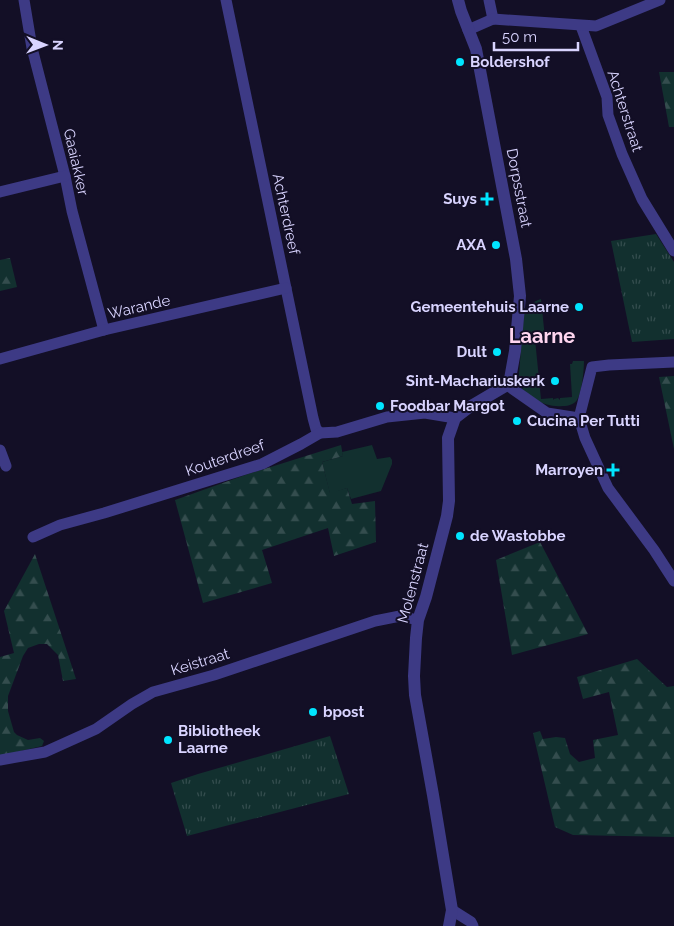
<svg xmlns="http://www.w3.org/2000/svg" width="674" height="926" font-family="Raleway,sans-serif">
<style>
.grass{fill:#12302f}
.forest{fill:url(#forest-firs)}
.park{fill:url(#park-tufts)}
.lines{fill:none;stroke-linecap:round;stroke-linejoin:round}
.minor{stroke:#3d3a85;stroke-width:11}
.tertiary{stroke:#3d3a85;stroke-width:12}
.poi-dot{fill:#00e5ff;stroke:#130f26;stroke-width:2}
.labels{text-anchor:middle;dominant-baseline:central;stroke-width:4;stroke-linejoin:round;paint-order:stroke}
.poi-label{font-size:15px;font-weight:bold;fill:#d9d4ff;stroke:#130f26;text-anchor:start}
.street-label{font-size:15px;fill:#d9d4ff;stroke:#130f26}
.district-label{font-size:20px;font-weight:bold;fill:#ffd6f0;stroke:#130f26}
</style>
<defs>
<pattern id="forest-firs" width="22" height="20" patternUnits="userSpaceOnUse" patternTransform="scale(1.25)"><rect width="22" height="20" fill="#12302f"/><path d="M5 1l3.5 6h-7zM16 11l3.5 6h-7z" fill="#344d4e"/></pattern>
<pattern id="park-tufts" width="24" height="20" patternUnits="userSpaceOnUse" patternTransform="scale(1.25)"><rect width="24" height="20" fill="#12302f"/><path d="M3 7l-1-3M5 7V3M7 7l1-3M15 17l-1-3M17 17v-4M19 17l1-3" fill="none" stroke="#344d4e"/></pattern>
</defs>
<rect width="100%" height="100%" fill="#130f26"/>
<g class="grass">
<path d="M541 299 545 338 535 339 541 399 553 398V400L554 399 558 398 560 400V398L572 397 570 364H572L573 361H584C584 370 582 392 577 400 574 404 569 406 563 406 544 408 532 398 518 385L524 314C527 307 533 301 541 299Z"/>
<polygon points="372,445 377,459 390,457 392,460 392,464 381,491 351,499 347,488 330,494 322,462 343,456 342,452"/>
</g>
<g class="forest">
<polygon points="659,72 674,72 674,127 669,127"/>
<polygon points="10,258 17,287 0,291 0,260"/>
<polygon points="674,376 674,449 659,377"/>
<polygon points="341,445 343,456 322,462 330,493 347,488 352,504 375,501 376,542 334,556 328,528 262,550 272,583 203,603 175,500 248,474"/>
<polygon points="540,542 588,634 512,655 496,560"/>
<polygon points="35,554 76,679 63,681 58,655 47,644 39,644 28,648 23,656 8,696 8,711 14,732 17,735 28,740 40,738 44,741 42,746 0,756 0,657 14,653 4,611"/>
<polygon points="637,659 667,687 674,686 674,837 573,835 555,827 533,733 540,731 543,739 556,737 565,738 570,754 579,762 595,758 593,740 618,735 609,692 583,699 577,677"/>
</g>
<g class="park">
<polygon points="656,234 674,262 674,339 632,342 611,241"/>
<polygon points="330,736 349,794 187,836 171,783 198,774"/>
</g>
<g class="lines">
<g class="minor">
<polyline points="24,0 32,48 65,176 72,211 104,330"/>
<polyline points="226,0 313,418 316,429 320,433"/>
<polyline points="489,0 493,19"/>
<polyline points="581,26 607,97 608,115 622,154 642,199 674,251"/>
<polyline points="468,30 493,19 596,26 660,0"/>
<polyline points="0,192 65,176"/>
<polyline points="0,359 104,330 286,288"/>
<polyline points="674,362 609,365 592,367 579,418 585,438 608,488 654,550 674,581"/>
<polyline points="507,385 547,413 579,418"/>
<polyline points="0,450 6,466"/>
<polyline points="33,537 60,525 104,513 262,464 301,444 320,433 337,432 387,417 425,413 455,418"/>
<polyline points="0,760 45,752 96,729 132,704 153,692 214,675 375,621 400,616 418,620"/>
<polyline points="452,910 471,922 473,926"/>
</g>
<polyline class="tertiary" points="449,926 452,910 433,795 415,695 414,676 416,638 418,620 426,597 447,516 449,501 448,438 455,418 468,408 507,385 510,379 515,351 520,296 516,259 476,49 461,11 458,0"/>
</g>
<g class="poi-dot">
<circle cx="460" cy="62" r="5"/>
<path d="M484.5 191.5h5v5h5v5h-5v5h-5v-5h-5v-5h5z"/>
<circle cx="496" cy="245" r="5"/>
<circle cx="579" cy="307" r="5"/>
<circle cx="497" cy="352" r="5"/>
<circle cx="555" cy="381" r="5"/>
<circle cx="380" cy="406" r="5"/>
<circle cx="517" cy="421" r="5"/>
<path d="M610.5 462.5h5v5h5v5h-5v5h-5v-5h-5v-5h5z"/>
<circle cx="460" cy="536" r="5"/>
<circle cx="313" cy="712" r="5"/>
<circle cx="168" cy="740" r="5"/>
</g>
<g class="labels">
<g class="poi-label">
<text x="470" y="62">Boldershof</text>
<text x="477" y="199" text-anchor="end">Suys</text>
<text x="486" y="245" text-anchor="end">AXA</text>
<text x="569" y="307" text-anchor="end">Gemeentehuis Laarne</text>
<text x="487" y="352" text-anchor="end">Dult</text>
<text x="545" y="381" text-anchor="end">Sint-Machariuskerk</text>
<text x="390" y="406">Foodbar Margot</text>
<text x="527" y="421">Cucina Per Tutti</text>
<text x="603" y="470" text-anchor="end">Marroyen</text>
<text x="470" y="536">de Wastobbe</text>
<text x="323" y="712">bpost</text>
<text x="178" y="731">Bibliotheek<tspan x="178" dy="17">Laarne</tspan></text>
</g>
<g class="street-label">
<text transform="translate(625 111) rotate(72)">Achterstraat</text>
<text transform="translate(76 162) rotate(77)">Gaaiakker</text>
<text transform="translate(519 188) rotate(79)">Dorpsstraat</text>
<text transform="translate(286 214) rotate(78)">Achterdreef</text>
<text transform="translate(139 307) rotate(-13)">Warande</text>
<text transform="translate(225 458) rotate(-19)">Kouterdreef</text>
<text transform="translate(413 583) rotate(-75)">Molenstraat</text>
<text transform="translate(200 662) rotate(-17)">Keistraat</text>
</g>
<g class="district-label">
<text x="542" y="336">Laarne</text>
</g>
</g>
<g transform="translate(45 45) rotate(91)" stroke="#130f26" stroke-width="4" paint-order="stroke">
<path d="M0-4L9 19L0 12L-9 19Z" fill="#d9d4ff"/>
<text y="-8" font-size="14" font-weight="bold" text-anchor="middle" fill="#d9d4ff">N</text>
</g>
<path d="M494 42v8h84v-8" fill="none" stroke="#d9d4ff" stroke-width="2.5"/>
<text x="502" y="42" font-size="15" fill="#d9d4ff" stroke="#130f26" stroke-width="4" paint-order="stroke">50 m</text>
</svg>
